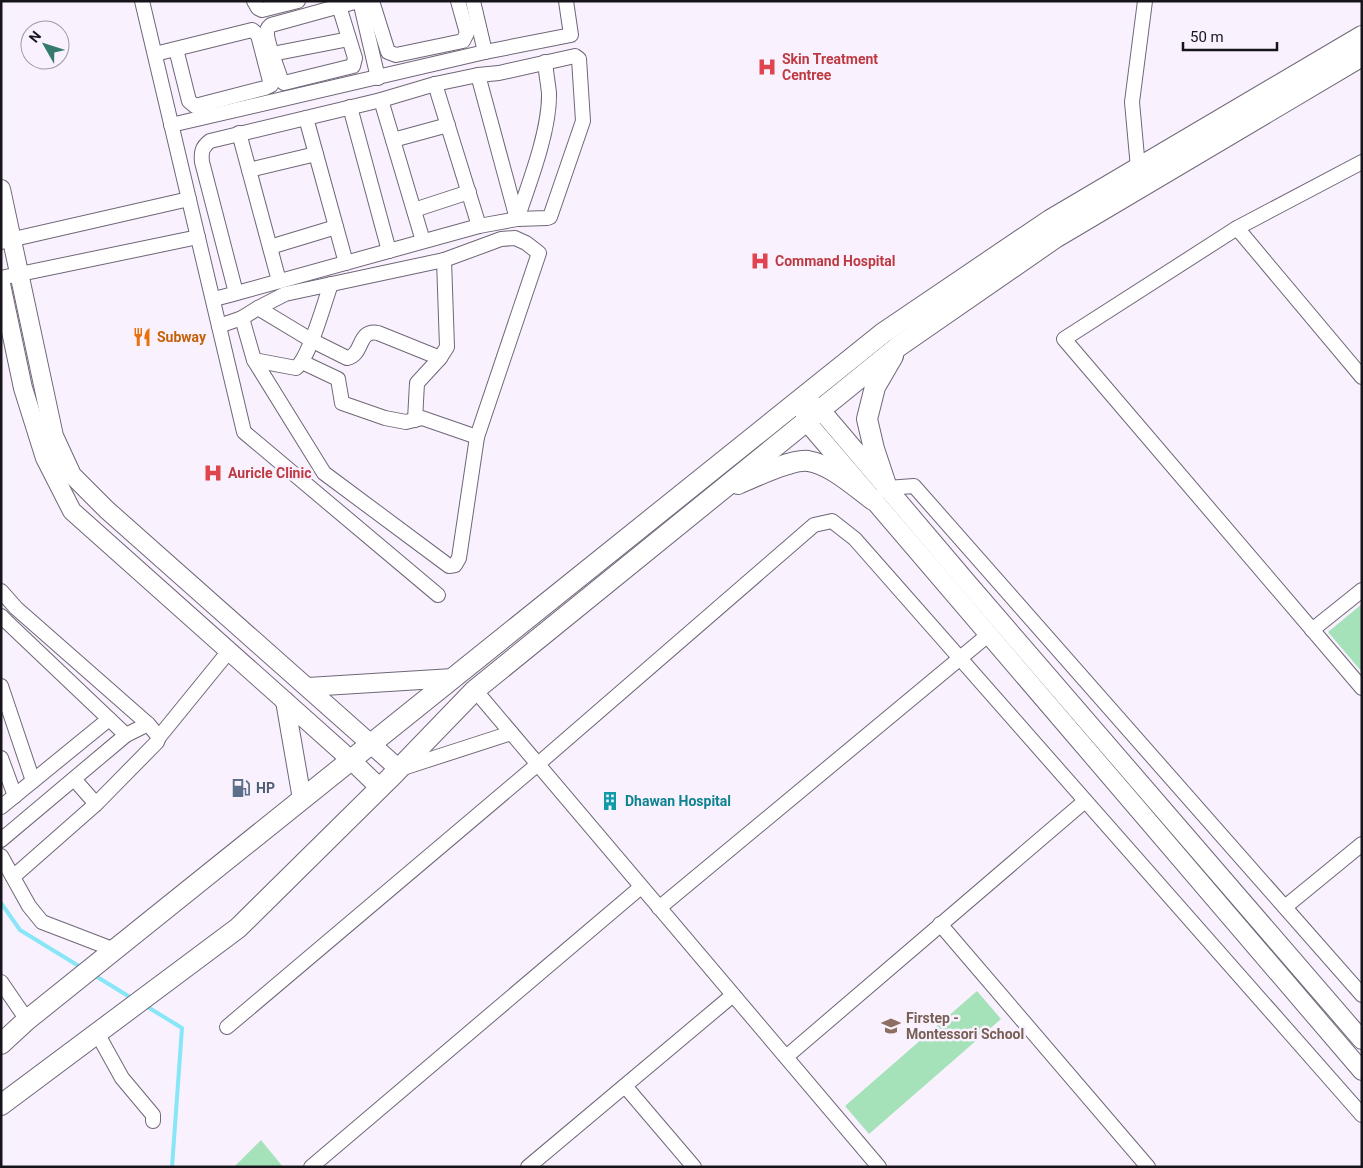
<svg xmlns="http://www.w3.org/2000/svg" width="1363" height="1168" font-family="Roboto,sans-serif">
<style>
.green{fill:#a6e2b9}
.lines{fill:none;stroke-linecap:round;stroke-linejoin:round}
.stream{stroke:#89e6f7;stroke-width:4}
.minor-casing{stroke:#706677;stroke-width:16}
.tertiary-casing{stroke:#706677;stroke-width:20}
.secondary-casing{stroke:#706677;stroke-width:22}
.minor{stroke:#fff;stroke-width:14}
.tertiary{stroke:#fff;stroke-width:18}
.secondary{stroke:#fff;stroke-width:20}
.labels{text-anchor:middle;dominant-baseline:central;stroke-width:5;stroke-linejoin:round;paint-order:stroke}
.health-label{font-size:14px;font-weight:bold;fill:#be3a42;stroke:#f9f2fe;text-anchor:start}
.food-label{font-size:14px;font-weight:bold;fill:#c56008;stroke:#f9f2fe;text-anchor:start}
.service-label{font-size:14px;font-weight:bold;fill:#4e5e75;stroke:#f9f2fe;text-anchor:start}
.culture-label{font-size:14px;font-weight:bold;fill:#0d838f;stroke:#f9f2fe;text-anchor:start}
.education-label{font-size:14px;font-weight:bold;fill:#785e54;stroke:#f9f2fe;text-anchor:start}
</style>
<rect width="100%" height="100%" fill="#f9f2fe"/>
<g class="green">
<polygon points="1362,604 1362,672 1328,632"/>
<polygon points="977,991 1001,1019 869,1134 845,1106"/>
<polygon points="261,1140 283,1167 234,1167"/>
</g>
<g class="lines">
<g class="stream">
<polyline points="1,903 20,930 82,968"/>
<polyline points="94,975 133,999"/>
<polyline points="146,1006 182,1028 172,1167"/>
</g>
<g class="minor-casing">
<g id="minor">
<polyline points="142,1 244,432 438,595"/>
<polyline points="254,1 258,8 262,10 298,1"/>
<polyline points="360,1 378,78"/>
<polyline points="372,1 388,52 396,55 463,41 467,33 458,1"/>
<polyline points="473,1 485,52"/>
<path d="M339 6 355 58 353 66 284 83 281 80C278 69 266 42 267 32 267 28 269 27 271 25L358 1"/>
<polyline points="155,54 252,30 258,35 271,85 265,88 195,106 189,101 176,49"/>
<polyline points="272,54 349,39"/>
<polyline points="478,75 517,219"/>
<polyline points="435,84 479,226"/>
<polyline points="381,100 423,241"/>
<polyline points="350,107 389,251"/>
<polyline points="306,118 346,263"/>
<polyline points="171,125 485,52 571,35 566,1"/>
<polyline points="239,133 279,281"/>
<polyline points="393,140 448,125"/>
<polyline points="1362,162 1237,228 1064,339 1362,688"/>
<polyline points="1138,168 1132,102 1145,1"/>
<polyline points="249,170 316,154"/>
<polyline points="414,210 469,192"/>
<path d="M517 219C529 184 550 130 549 93 548 83 546 73 545 62"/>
<polyline points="1237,228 1362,377"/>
<polyline points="1,242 189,199"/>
<polyline points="270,247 336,227"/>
<polyline points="1,278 198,237"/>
<path d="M213 299C223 297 233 294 244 291L479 226 517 219 547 218 550 217 583 121 579 59 575 56 499 73 478 75 435 84 381 100 210 141C202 147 201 152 202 162L236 293"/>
<polyline points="242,318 254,360 324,473 449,566 455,565 459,558 477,437 539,253 526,243 515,238 501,239 444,260 285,294 258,308"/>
<path d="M219 326 242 318 258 308 311 340 347 358C364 355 357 329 378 333L440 358"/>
<path d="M254 360 296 368C310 357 324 303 331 284"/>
<polyline points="302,362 338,379 342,403 385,418 406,422 422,418 477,437"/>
<polyline points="415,420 417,383 440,358 447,347 444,260"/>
<polyline points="887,488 914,486 1362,995"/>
<polyline points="1,591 16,608 148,724 159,737"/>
<polyline points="1,616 6,621 126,735"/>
<polyline points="1312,630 1362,590"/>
<polyline points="1,686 33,781"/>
<polyline points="475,690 879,1167"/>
<polyline points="1,758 15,796"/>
<polyline points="403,768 511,733"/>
<polyline points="74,779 96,804"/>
<polyline points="1,807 109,719"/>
<polyline points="1,840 126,735 148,724"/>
<polyline points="1,856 29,906 42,922 115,950"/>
<polyline points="13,877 96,804 157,742 159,737 229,651"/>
<polyline points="1285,907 1362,844"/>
<polyline points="659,908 988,635"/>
<polyline points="940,924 1148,1167"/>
<polyline points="1,982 27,1020"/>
<polyline points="227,1027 538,764 814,525 832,521 855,539 1362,1115"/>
<polyline points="97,1033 122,1078 153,1115 153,1121"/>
<polyline points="786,1057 1085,801"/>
<polyline points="625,1086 694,1167"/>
<polyline points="311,1167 641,887"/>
<polyline points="528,1167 733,995"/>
</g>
</g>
<g class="tertiary-casing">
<g id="tertiary">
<polyline points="1,189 54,436 72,475 107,510 399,769"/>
<polyline points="1,284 23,388 45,458 72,511 351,760 380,788"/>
<polyline points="809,402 820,409 966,581 1362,1040"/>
<polyline points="804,410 806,421 1362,1071"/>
<polyline points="308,687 453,678"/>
<polyline points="285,701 302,799"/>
</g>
</g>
<g class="secondary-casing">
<g id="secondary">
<path d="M738 484C754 477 792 459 808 461 832 465 854 486 873 500"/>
<polyline points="887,488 874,449 867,419 875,387 893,356"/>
<polyline points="1,1044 27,1020 883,333 1050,220 1362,36"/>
<polyline points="1,1105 238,928 390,778 475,690 899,346 1055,238 1362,56"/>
</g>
</g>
<use href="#minor" class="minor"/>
<use href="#tertiary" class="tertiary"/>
<use href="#secondary" class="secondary"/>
</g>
<defs>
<g id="hospital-bare" transform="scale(1.5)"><path d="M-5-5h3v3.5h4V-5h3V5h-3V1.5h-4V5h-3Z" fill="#e0444e" stroke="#f9f2fe" stroke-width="2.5" paint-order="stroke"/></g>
<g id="restaurant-bare" transform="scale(1.5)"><path d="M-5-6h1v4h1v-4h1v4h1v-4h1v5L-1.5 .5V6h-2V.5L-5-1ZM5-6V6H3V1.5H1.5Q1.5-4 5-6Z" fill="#e8710a" stroke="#f9f2fe" stroke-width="2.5" paint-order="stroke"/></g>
<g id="fuel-bare" transform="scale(1.5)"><path d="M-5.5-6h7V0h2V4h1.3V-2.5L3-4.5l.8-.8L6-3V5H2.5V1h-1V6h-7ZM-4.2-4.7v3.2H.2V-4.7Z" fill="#5c6f8a" stroke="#f9f2fe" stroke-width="2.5" paint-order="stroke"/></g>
<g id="building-bare" transform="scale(1.5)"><path d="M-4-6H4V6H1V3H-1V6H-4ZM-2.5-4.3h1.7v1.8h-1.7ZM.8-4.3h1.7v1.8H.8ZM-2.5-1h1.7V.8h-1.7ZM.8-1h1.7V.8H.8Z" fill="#0f9aa8" stroke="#f9f2fe" stroke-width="2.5" paint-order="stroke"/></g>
<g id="school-bare" transform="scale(1.5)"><path d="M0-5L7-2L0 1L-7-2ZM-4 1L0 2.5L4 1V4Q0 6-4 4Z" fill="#8d6e63" stroke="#f9f2fe" stroke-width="2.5" paint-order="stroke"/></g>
</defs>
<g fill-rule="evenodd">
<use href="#hospital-bare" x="767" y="67"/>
<use href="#hospital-bare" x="760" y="261"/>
<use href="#restaurant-bare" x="142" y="337"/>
<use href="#hospital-bare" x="213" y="473"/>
<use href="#fuel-bare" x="241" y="788"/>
<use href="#building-bare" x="610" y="801"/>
<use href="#school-bare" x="891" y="1026"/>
</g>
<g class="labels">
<g class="health-label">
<text x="782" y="59">Skin Treatment<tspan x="782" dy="16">Centree</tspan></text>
<text x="775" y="261">Command Hospital</text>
<text x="228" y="473">Auricle Clinic</text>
</g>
<g class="food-label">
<text x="157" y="337">Subway</text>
</g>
<g class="service-label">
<text x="256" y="788">HP</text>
</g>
<g class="culture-label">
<text x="625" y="801">Dhawan Hospital</text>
</g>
<g class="education-label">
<text x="906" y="1018">Firstep -<tspan x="906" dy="16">Montessori School</tspan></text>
</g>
</g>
<rect width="1363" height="1168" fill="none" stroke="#18141b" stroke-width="5"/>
<g transform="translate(45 45) rotate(309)"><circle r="24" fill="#f9f2fe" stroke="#9f99a3"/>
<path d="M0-4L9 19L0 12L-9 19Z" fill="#357a6d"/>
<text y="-8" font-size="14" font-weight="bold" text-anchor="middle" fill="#18141b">N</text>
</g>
<path d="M1183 42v8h94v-8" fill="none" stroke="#18141b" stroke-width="2.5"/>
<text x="1190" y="42" font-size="15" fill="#18141b" stroke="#f9f2fe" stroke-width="4" paint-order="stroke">50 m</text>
</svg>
